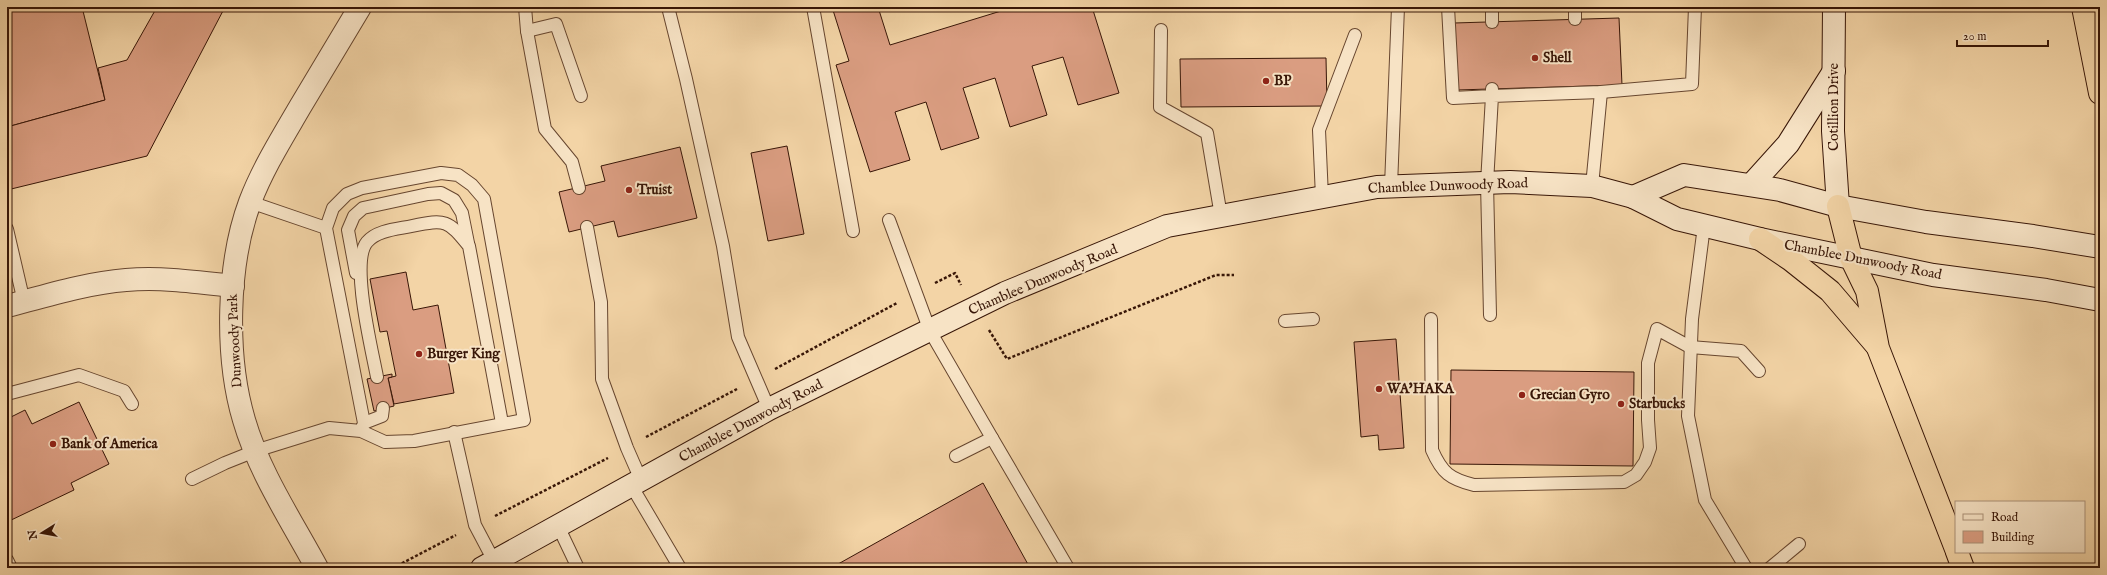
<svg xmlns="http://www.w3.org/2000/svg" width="2107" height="575" font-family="'IM FELL English',serif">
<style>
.building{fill:#da9d81;stroke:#381607}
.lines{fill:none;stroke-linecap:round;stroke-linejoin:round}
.lane-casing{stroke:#67462f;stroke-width:14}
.street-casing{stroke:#67462f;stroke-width:24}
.secondary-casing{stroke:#381607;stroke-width:24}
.highway-casing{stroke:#381607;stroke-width:24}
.path{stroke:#381607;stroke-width:2.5;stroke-dasharray:3 2;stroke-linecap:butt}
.lane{stroke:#f7e3c5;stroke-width:12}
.street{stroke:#f7e3c5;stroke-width:22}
.secondary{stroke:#f7e3c5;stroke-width:22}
.highway{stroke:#f3d4a6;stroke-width:22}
.poi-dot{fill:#8f2418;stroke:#f7e3c5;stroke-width:1.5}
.labels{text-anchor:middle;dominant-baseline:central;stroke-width:4;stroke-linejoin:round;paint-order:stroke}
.poi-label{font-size:14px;font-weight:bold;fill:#381607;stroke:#f7e3c5;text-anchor:start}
.street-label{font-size:14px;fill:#381607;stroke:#f7e3c5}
</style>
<rect width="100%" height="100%" fill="#f3d4a6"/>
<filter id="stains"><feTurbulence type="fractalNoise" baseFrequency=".005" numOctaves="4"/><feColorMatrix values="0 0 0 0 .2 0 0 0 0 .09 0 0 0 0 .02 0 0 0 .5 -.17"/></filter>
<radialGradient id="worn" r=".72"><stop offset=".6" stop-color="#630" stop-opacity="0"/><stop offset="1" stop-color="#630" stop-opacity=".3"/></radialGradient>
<g class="building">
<polygon points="7,7 82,7 105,100 7,127"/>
<polygon points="157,7 225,7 147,156 7,190 7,127 105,100 98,68 127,60"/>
<polygon points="832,7 878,7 890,45 1014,7 1092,7 1119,93 1078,105 1063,57 1032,66 1047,115 1010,127 995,78 963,88 979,138 941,150 926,102 895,112 910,160 870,172 836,65 849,61"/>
<polygon points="1619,18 1622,85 1457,90 1454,23"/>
<polygon points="1326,58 1327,106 1181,107 1180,59"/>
<polygon points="787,146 804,234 768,241 751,153"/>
<polygon points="680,147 697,218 618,237 614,221 569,232 559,192 605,181 601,166"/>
<polygon points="406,272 413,310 438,305 454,393 394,404 388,378 396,376 387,331 380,332 370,279"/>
<polygon points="1396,339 1404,448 1379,450 1378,435 1361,437 1354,342"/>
<polygon points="1451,370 1634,372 1633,466 1450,464"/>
<polygon points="392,374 392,377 388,378 394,406 374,411 367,379"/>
<polygon points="79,402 109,464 71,483 74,490 7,522 7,419 25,410 32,424"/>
<polygon points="983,483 1030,568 831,568"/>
</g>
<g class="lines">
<g class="lane-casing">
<g id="lane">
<polyline points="525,7 527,31 545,129 572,162 579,188"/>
<polyline points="668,7 686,79 723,246 738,337 769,409"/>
<polyline points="813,7 853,231"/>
<polyline points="1448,7 1453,98 1492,96 1492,89"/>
<polyline points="1492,7 1492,22"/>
<polyline points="1575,7 1575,19"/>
<polyline points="1161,30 1160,107 1207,133 1221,216"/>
<polyline points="527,31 556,24 581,96"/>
<polyline points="1391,186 1398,7"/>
<polyline points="1592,186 1601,92"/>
<polyline points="1322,197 1319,130 1355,35"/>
<polyline points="250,202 326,228"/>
<polyline points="889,220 930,331 992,438 956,456"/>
<polyline points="1704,226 1692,319 1688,416 1705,500 1746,568"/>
<polyline points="587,227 601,302 602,379 627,448 641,480"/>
<polyline points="7,229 24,302"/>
<polyline points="356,273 348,230 354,216 363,208 428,194 441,193 454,200 462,213 468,243"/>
<polyline points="1490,315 1487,183 1492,96 1601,92 1692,84 1695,7"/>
<path d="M1431 319 1432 450C1442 473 1450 479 1474 485L1624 482 1636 475 1645 462 1650 448 1648 420V363L1657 329 1690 347 1741 351 1759 371"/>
<polyline points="1285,321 1313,319"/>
<path d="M377 377C372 350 350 262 367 242 377 230 398 229 412 226 446 219 448 220 469 246L502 423"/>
<polyline points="7,394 79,375 124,391 132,404"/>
<polyline points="364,423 382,416 383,408"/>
<polyline points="454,432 475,525 494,561"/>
<polyline points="992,438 1068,568"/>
<polyline points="192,479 225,463 255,451 329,428 361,431 385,442 414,441 524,420 484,199 472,185 458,175 441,173 362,188 347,194 333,208 326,228 364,423 361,431"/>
<polyline points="631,485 680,568"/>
<polyline points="558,526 578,568"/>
<polyline points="7,560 11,568"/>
<polyline points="1770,568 1799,544"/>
</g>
</g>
<g class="street-casing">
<g id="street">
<path d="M7 306C45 296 87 283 126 280 162 277 197 282 233 286"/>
<path d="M317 568C291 520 259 472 244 420 225 356 227 264 250 202 263 168 282 138 300 107 320 74 340 40 360 7"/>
</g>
</g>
<g class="secondary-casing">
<g id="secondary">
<polyline points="1834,7 1833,131 1838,206"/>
<polyline points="1751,185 1788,144 1834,71"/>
<polyline points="1633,197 1684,175 1780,190 1838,206 1926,222 2033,236 2100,247"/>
<polyline points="482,568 769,409 1005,293 1167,226 1377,187 1510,182 1592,186 1633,197 1677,219 1760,239 1933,275 2046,290 2100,300"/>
</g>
</g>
<g class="highway-casing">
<g id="highway">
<polyline points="2083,7 2100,93"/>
<polyline points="1838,206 1851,258 1867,291 1878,348 1956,549"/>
<polyline points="1760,239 1791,260 1830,291 1877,346"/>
<polyline points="1957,552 1963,568"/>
</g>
</g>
<g class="path">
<polyline points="935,283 955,273 961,285"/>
<polyline points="989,330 1007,359 1216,275 1234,275"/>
<polyline points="775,369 897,303"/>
<polyline points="646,437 737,389"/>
<polyline points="495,516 608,458"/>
<polyline points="393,568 456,535"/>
</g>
<use href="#lane" class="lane"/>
<use href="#street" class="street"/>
<use href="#secondary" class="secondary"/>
<use href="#highway" class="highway"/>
</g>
<g class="poi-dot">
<circle cx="1535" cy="58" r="4"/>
<circle cx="1266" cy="81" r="4"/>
<circle cx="629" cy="190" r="4"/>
<circle cx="419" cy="354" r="4"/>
<circle cx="1379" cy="389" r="4"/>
<circle cx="1522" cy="395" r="4"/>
<circle cx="1621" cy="404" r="4"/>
<circle cx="53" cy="444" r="4"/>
</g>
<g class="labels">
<g class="poi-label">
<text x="1543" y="58">Shell</text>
<text x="1274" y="81">BP</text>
<text x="637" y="190">Truist</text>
<text x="427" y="354">Burger King</text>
<text x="1387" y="389">WA'HAKA</text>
<text x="1530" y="395">Grecian Gyro</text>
<text x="1629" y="404">Starbucks</text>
<text x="61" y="444">Bank of America</text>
</g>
<g class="street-label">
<text transform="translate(1834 107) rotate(-90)">Cotillion Drive</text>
<text transform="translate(1448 186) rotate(-2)">Chamblee Dunwoody Road</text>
<text transform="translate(1863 260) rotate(11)">Chamblee Dunwoody Road</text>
<text transform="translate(1043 280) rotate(-23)">Chamblee Dunwoody Road</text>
<text transform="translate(235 341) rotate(-93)">Dunwoody Park</text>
<text transform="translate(751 421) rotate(-28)">Chamblee Dunwoody Road</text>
</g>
</g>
<rect width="2107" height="575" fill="none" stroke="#f3d4a6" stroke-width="24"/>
<rect x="8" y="8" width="2091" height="559" fill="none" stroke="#381607" stroke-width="2"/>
<rect x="12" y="12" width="2083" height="551" fill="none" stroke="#381607"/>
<rect x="1955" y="501" width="130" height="52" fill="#f7e3c5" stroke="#ab9179"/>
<rect x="1963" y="514" width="20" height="6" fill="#f7e3c5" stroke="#ab9179"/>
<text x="1991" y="521" font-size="12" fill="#381607">Road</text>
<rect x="1963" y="531" width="20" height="12" fill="#da9d81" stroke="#ab9179"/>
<text x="1991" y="541" font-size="12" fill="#381607">Building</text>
<g transform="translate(42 533) rotate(259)" stroke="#f7e3c5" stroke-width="3" paint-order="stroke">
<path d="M0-3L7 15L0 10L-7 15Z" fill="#381607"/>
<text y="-6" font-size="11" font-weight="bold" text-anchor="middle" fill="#381607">N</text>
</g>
<path d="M1957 40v6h91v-6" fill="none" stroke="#381607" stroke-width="2"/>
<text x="1963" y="40" font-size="12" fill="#381607" stroke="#f7e3c5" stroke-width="3" paint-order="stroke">20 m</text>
<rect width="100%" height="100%" filter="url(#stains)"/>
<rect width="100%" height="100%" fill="url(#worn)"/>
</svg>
